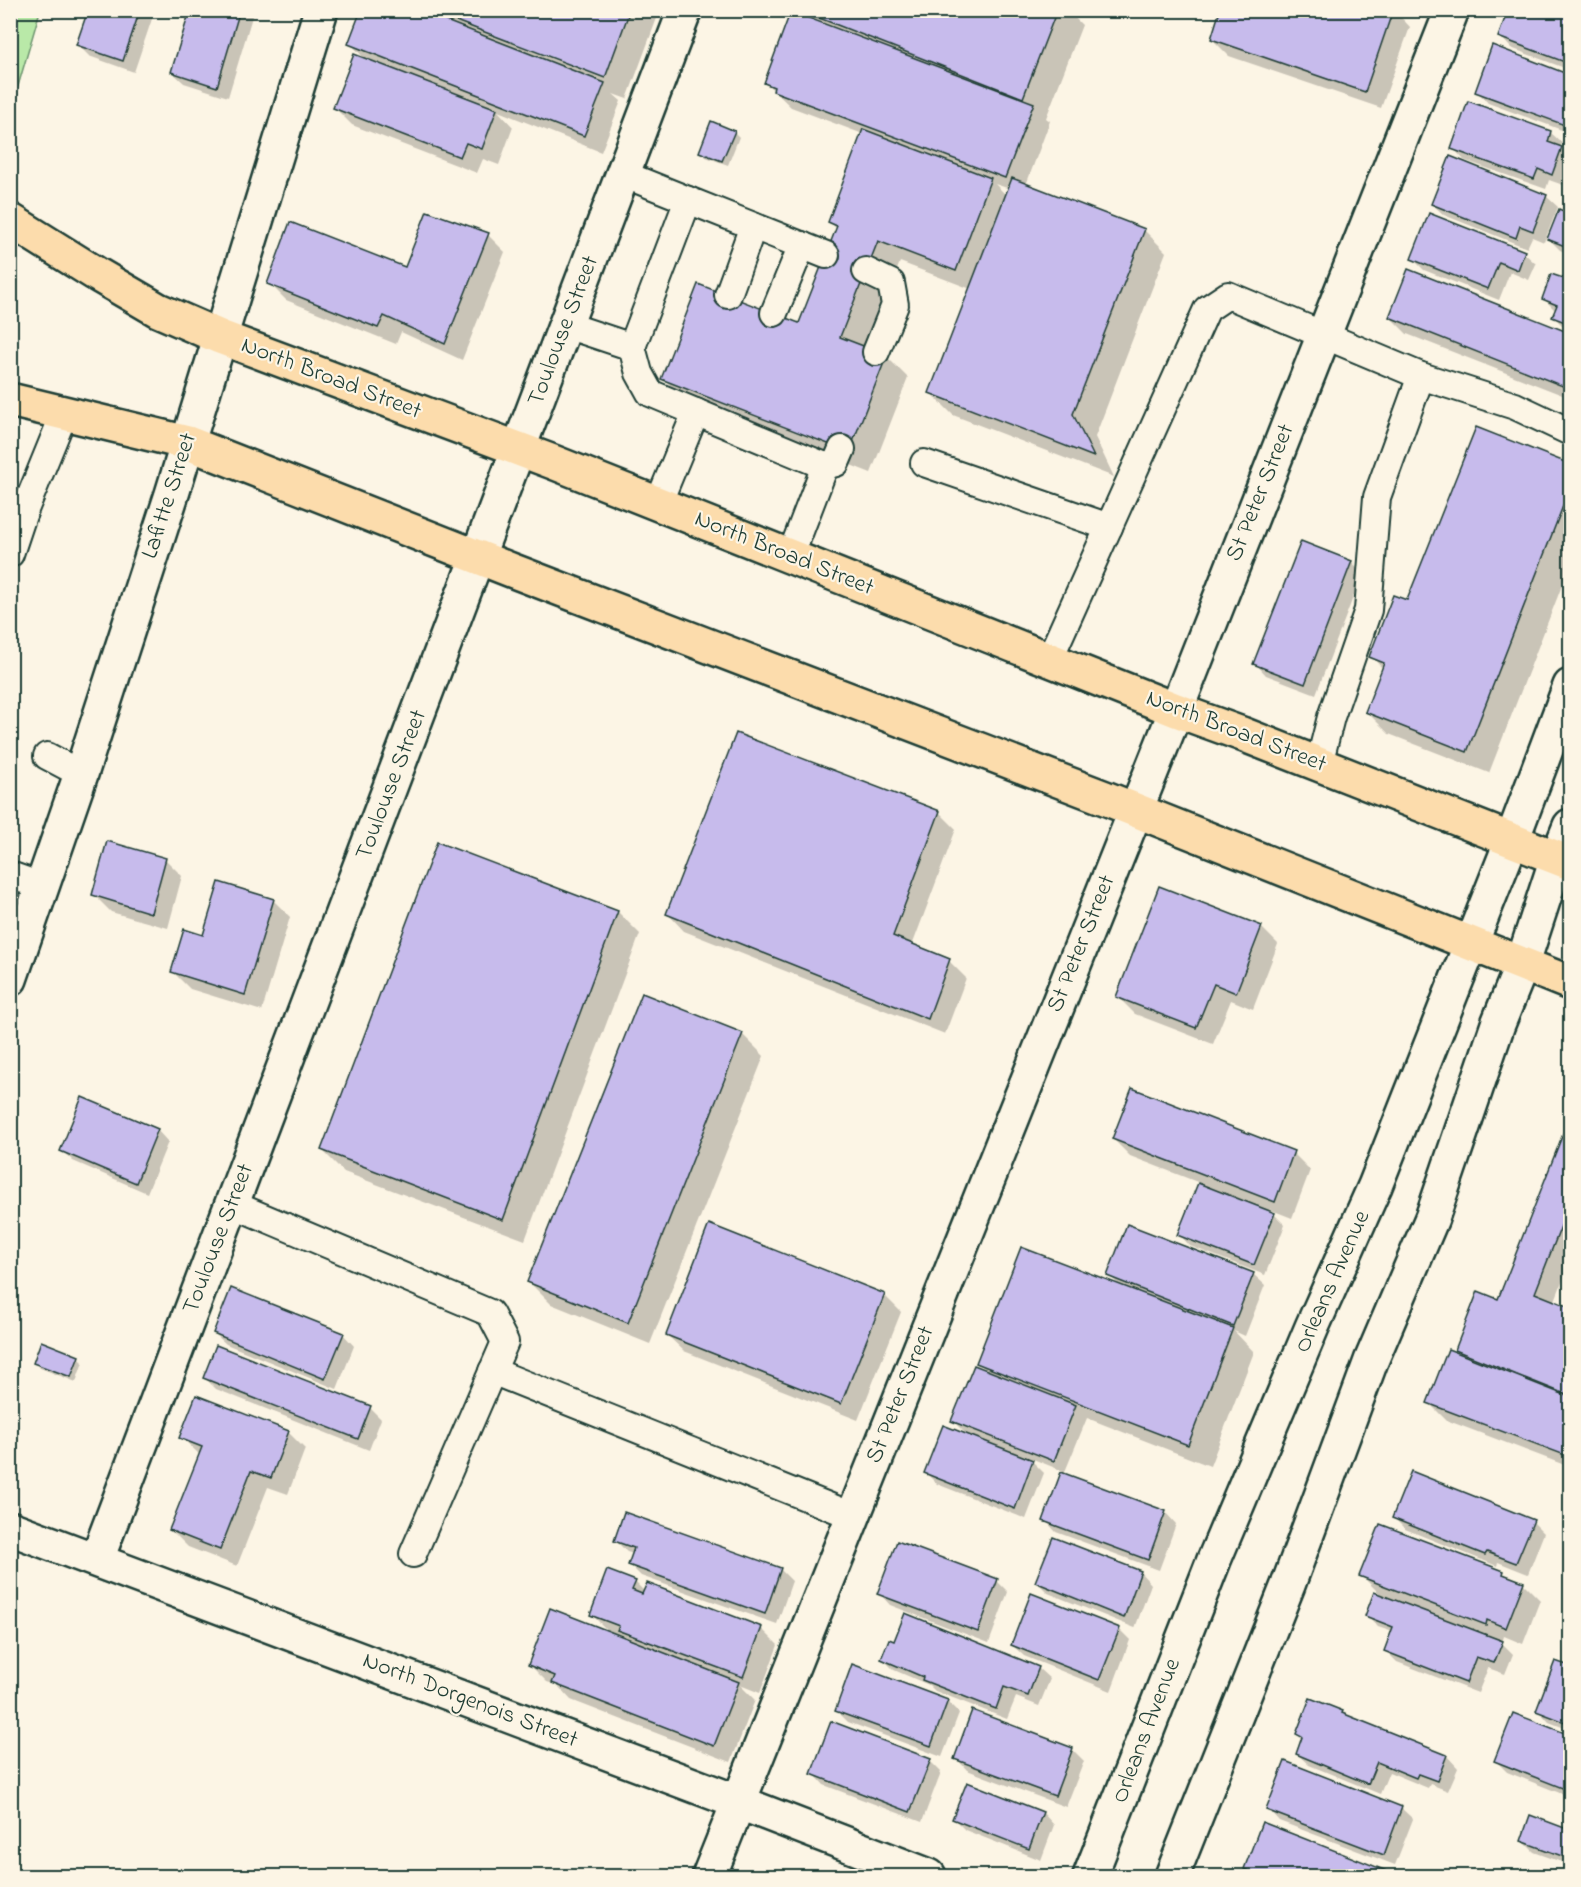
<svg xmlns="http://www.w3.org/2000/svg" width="1581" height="1887" font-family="'Indie Flower',sans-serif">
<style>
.green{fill:#b9e9a8;stroke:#6c936e;stroke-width:1.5}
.shadow{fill:#0003;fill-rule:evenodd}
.building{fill:#c7bbec;stroke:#1f3d34;stroke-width:1.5}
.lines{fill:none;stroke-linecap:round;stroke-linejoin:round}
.lane-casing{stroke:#1f3d34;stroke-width:30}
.street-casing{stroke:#1f3d34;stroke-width:38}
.secondary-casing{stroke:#1f3d34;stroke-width:38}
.primary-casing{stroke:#1f3d34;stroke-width:38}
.lane{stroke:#fcf5e5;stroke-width:26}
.street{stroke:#fcf5e5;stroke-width:33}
.secondary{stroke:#fcf5e5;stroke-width:33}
.primary{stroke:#fcdcac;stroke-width:33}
.labels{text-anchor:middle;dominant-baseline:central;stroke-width:4.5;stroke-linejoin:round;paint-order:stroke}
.street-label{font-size:24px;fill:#1f3d34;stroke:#fcf5e5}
</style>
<rect width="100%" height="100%" fill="#fcf5e5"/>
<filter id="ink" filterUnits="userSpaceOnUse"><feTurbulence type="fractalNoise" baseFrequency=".0167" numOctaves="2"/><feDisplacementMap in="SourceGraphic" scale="12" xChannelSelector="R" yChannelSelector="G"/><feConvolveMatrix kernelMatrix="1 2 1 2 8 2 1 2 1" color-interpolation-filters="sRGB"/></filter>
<g filter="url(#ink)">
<polygon class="green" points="11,10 40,11 11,110 10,11"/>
<g class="shadow">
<polygon points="89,10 155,10 134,72 89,56 77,44"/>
<polygon points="191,10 254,10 228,97 184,83 172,72"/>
<polygon points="362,10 660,10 627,99 613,94 621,101 601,152 498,111 513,127 499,165 483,159 477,173 352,125 335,108 366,60 350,43"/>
<path d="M777 10H1067L1082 25 1046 118 1050 121 1026 185 1144 230 1166 252 1095 437 1114 477 953 415 931 393 971 289 900 262 866 349 886 356 908 378 871 473 685 400 663 378 800 325 837 229 829 221 863 134 791 107 765 82 790 19 782 16ZM995 184 1010 189 1007 196Z"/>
<polygon points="1222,10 1394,10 1410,27 1381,108 1229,56 1212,39"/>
<polygon points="1510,10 1570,11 1570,70 1511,48 1500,36"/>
<polygon points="1493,47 1570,76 1570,133 1488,103 1477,91"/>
<polygon points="734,132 739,137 728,165 706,157 700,151"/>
<polygon points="1550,132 1562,143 1560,148 1570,158 1570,165 1563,185 1549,180 1546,189 1464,160 1453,148"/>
<polygon points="1546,196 1558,207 1544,242 1532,237 1527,248 1444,215 1432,204"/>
<polygon points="1560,211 1570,215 1570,254 1560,250 1549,239"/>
<polygon points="488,235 505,252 462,360 401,332 396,344 286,300 269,283 405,269"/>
<polygon points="1524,253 1536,264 1529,280 1510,272 1499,300 1424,270 1413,259"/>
<polygon points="1409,271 1570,334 1570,398 1407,334 1390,317"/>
<polygon points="1570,279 1570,330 1565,328 1554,317 1555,310 1544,299 1569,282"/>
<polygon points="1476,429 1570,466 1570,565 1489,773 1389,734 1367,712 1383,669 1371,656 1408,602"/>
<polygon points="1351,562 1362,574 1316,694 1266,675 1255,663"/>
<polygon points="939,812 956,829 912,946 949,961 966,978 945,1034 684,931 668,914"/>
<polygon points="437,844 618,912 640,934 525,1240 344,1172 322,1150"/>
<polygon points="165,859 182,876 168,928 111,912 94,895"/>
<polygon points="273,900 290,917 262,1011 190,989 173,972 204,937"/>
<polygon points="1261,927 1278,944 1253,1009 1231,1000 1213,1044 1135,1014 1118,997"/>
<polygon points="742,1034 764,1056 650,1344 551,1304 529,1282"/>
<polygon points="1570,1121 1570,1262 1554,1303 1570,1309 1570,1467 1446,1420 1429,1403 1464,1357 1457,1350 1499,1301"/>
<polygon points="157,1130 168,1142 147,1193 73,1161 61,1150"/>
<polygon points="1113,1139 1293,1153 1310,1170 1292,1218 1269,1209 1285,1225 1265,1275 1190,1246 1179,1234 1200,1183 1130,1156"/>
<polygon points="1253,1274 1265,1285 1245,1336 1234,1331 1254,1352 1210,1466 1087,1418 1064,1474 1165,1512 1176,1524 1159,1570 1056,1532 1045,1520 1063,1471 1028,1457 1044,1473 1026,1519 937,1484 926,1473 969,1437 953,1421 987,1371 978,1362 1121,1287 1109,1275"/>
<polygon points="884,1295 901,1312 858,1420 684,1351 667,1335"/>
<polygon points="214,1333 343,1334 354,1346 337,1389 226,1344"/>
<polygon points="78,1357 83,1362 76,1382 40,1368 35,1363"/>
<polygon points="205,1378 370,1408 381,1419 369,1450 216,1389"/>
<polygon points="288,1432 305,1449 288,1494 268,1487 237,1566 188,1547 171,1530 200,1455 181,1437"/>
<polygon points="625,1514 781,1570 792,1581 777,1624 641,1576 630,1565 634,1554 627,1552 615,1540"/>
<polygon points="1394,1518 1533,1522 1544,1533 1528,1574 1498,1562 1497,1566 1405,1529"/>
<polygon points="1380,1526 1503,1573 1508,1577 1523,1583 1540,1600 1523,1644 1504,1636 1502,1643 1513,1654 1505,1674 1488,1668 1478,1693 1397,1662 1386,1651 1393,1632 1378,1627 1367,1615 1383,1597 1361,1575"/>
<polygon points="1140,1572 1151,1584 1135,1628 1048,1593 1037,1582"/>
<polygon points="997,1581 1008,1592 989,1643 890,1605 879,1593"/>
<polygon points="635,1582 645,1592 761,1628 778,1645 760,1693 740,1685 755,1700 731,1762 571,1700 557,1685 547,1682 530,1665 610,1633 592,1615"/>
<polygon points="1119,1629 1130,1640 1111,1691 1024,1656 1012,1645"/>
<polygon points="883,1659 1038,1668 1050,1679 1039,1706 1016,1697 1007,1719 935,1691 929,1685 894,1670"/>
<polygon points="1556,1663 1570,1668 1570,1730 1549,1722 1538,1710"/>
<polygon points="1311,1700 1342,1712 1347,1717 1447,1756 1458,1768 1448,1791 1430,1784 1428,1788 1389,1772 1380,1794 1309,1765 1297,1754 1303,1739 1297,1734"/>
<polygon points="947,1701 959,1713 942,1757 848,1722 837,1711"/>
<polygon points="1514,1715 1570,1737 1570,1797 1507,1772 1496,1761"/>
<polygon points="1072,1749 1084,1761 1066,1807 967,1770 956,1758"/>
<polygon points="930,1761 941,1772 922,1822 824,1785 813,1773"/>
<polygon points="968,1784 1043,1813 1054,1825 1041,1860 965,1830 954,1819"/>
<polygon points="1401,1808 1413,1819 1395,1865 1279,1821 1268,1809"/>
<polygon points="1531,1817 1570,1831 1570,1865 1534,1852 1522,1840"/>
<polygon points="1245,1869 1386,1872 1390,1876 1253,1876"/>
</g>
<g class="building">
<polygon points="88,10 140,10 123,61 76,45"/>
<polygon points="190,10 240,10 217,87 171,72"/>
<polygon points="361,10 418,10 605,83 584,136 348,44"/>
<polygon points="427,10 630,10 605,78"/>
<polygon points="799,10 1057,10 1023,98"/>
<polygon points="1220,10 1393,10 1365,92 1211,39"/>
<polygon points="1508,10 1570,10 1570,64 1498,37"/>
<polygon points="790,13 801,17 801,15 1034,103 1005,178 773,91 774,87 764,83"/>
<polygon points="1492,45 1570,75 1570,127 1475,92"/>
<polygon points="354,54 497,109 482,149 466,143 460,157 333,108"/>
<polygon points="1468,101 1551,131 1548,142 1562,147 1552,175 1538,169 1534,179 1451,149"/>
<polygon points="711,121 735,131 722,161 699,152"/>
<polygon points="863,129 991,178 956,271 878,241 840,337 887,355 849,452 661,379 698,284 799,323 837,226 828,222"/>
<polygon points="1450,156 1547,195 1533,231 1520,226 1516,238 1431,204"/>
<polygon points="1012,178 1145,229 1073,414 1094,457 929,393"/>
<polygon points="1559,209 1570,214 1570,248 1547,239"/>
<polygon points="427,211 489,233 445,344 384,316 378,328 267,284 290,222 405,267"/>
<polygon points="1429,213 1525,251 1518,270 1499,262 1488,289 1411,259"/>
<polygon points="1408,269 1570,333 1570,389 1389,317"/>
<polygon points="1551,274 1569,280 1570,275 1570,324 1552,317 1557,305 1542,299"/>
<polygon points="1476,427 1570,464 1570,488 1467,752 1365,712 1384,663 1369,657 1393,595 1407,600"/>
<polygon points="1301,541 1352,561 1305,684 1253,664"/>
<polygon points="736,733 940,811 893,936 950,959 928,1019 666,914"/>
<polygon points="107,841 166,858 151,913 92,895"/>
<polygon points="437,842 618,911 503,1220 321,1150"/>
<polygon points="219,882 274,899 245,995 171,972 184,929 203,935"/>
<polygon points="1159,886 1262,926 1236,993 1214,984 1196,1028 1116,997"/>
<polygon points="642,993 743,1033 628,1323 527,1282"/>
<polygon points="1132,1088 1294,1151 1275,1202 1112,1139"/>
<polygon points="82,1097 158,1129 136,1183 60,1151"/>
<polygon points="1570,1116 1570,1203 1535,1293 1570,1307 1570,1396 1455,1350 1478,1291 1498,1299"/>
<polygon points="1198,1183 1275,1213 1254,1265 1177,1235"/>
<polygon points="709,1224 885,1294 841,1404 666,1335"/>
<polygon points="1127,1224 1254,1273 1233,1326 1107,1276"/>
<polygon points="1021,1247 1233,1328 1188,1445 976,1363"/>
<polygon points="231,1288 344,1333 325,1379 213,1333"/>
<polygon points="41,1341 79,1356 71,1377 33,1363"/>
<polygon points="216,1345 371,1406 358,1439 203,1378"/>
<polygon points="1448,1349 1570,1397 1570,1457 1427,1403"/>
<polygon points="974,1365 1076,1405 1054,1461 951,1421"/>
<polygon points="196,1395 289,1431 271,1478 251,1471 220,1550 169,1530 202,1447 179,1438"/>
<polygon points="943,1425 1033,1460 1015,1509 924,1473"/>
<polygon points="1411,1471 1534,1520 1516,1563 1487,1552 1485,1555 1392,1518"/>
<polygon points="1061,1472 1166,1511 1148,1560 1043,1521"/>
<polygon points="624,1512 781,1568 765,1614 628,1565 634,1548 614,1541"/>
<polygon points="1380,1524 1504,1571 1503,1574 1524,1582 1506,1628 1487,1620 1486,1625 1359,1576"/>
<polygon points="1053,1537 1141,1571 1124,1618 1035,1582"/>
<polygon points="897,1541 998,1579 978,1632 877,1594"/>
<polygon points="607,1570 636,1581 632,1590 642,1594 647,1583 762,1627 743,1677 617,1630 619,1626 590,1615"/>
<polygon points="1374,1592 1503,1641 1494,1663 1476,1657 1466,1683 1384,1651 1393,1627 1365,1616"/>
<polygon points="1031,1593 1120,1628 1099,1680 1011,1645"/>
<polygon points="550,1608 739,1682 714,1746 552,1683 555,1676 528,1665"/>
<polygon points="905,1613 1039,1667 1028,1696 1004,1687 996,1709 922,1680 923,1677 881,1659 889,1639 894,1641"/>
<polygon points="1555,1661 1570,1666 1570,1724 1536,1711"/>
<polygon points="852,1664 948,1700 931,1746 835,1711"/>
<polygon points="1310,1698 1343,1711 1342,1713 1447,1755 1437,1781 1418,1774 1416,1778 1377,1762 1368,1784 1296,1754 1302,1737 1296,1734"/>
<polygon points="972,1710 1073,1748 1055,1796 954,1759"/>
<polygon points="1513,1713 1570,1735 1570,1791 1494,1761"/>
<polygon points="831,1721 931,1759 910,1812 811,1774"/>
<polygon points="1285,1761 1402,1807 1384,1855 1266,1810"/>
<polygon points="967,1782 1043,1812 1029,1849 952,1819"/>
<polygon points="1530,1815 1570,1830 1570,1859 1521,1841"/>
<polygon points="1262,1822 1387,1871 1384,1876 1263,1876 1244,1869"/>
</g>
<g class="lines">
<g class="lane-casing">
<g id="lane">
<polyline points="623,174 688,200 632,347"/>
<polyline points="688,200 826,255"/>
<polyline points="866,271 891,283 895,305 876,352"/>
<polyline points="728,295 753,226"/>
<polyline points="774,313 802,245"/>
<polyline points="566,325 632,347 639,373 650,393 825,466 790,557"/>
<polyline points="924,463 1109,527"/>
<polyline points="825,466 836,463 842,449"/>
<polyline points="658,504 696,412"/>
<polyline points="10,510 24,512 64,414"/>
<polyline points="10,554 24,512"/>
<polyline points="1049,660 1207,309 1228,295 1421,376 1515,406 1570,432"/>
<polyline points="47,756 81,774"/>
<polyline points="1319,764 1331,717 1368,610 1377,497 1421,376"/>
<polyline points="10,875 41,886"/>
<polyline points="232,1204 490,1313 505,1342 413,1554"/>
<polyline points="492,1371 853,1516"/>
</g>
</g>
<g class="street-casing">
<g id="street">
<polyline points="10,979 81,774 172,494 321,10"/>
<polyline points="10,1528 738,1802 929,1876"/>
<polyline points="97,1559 685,10"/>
<polyline points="709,1876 1176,710 1452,10"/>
</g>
</g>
<g class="secondary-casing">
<g id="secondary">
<polyline points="1090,1876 1214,1560 1312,1327 1375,1186 1512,840 1570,686"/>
<polyline points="1172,1876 1288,1585 1371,1361 1432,1218 1498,1024 1522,965 1557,858 1570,826"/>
</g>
</g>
<g class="primary-casing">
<g id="primary">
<polyline points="10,220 98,275 158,310 220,337 553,462 1176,710 1242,734 1570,863"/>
<polyline points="10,400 188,443 511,570 1105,798 1570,983"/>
</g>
</g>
<use href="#lane" class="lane"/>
<use href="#street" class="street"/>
<use href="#secondary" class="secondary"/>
<use href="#primary" class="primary"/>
</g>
</g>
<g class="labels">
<g class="street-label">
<text transform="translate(564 331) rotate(-69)">Toulouse Street</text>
<text transform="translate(331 379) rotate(21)">North Broad Street</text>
<text transform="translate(1261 493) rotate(-68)">St Peter Street</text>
<text transform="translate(170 496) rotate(-72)">Lafitte Street</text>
<text transform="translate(784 554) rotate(22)">North Broad Street</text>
<text transform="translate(1236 732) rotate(21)">North Broad Street</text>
<text transform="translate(392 785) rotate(-69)">Toulouse Street</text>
<text transform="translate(1082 944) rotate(-68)">St Peter Street</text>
<text transform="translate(219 1239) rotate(-69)">Toulouse Street</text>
<text transform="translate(1333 1282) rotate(-66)">Orleans Avenue</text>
<text transform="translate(901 1395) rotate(-68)">St Peter Street</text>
<text transform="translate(470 1701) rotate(21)">North Dorgenois Street</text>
<text transform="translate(1147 1731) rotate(-69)">Orleans Avenue</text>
</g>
</g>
<rect width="1581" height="1887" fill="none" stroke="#fcf5e5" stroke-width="36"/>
<rect x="18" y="18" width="1545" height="1851" fill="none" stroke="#1f3d34" stroke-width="2" filter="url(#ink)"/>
</svg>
